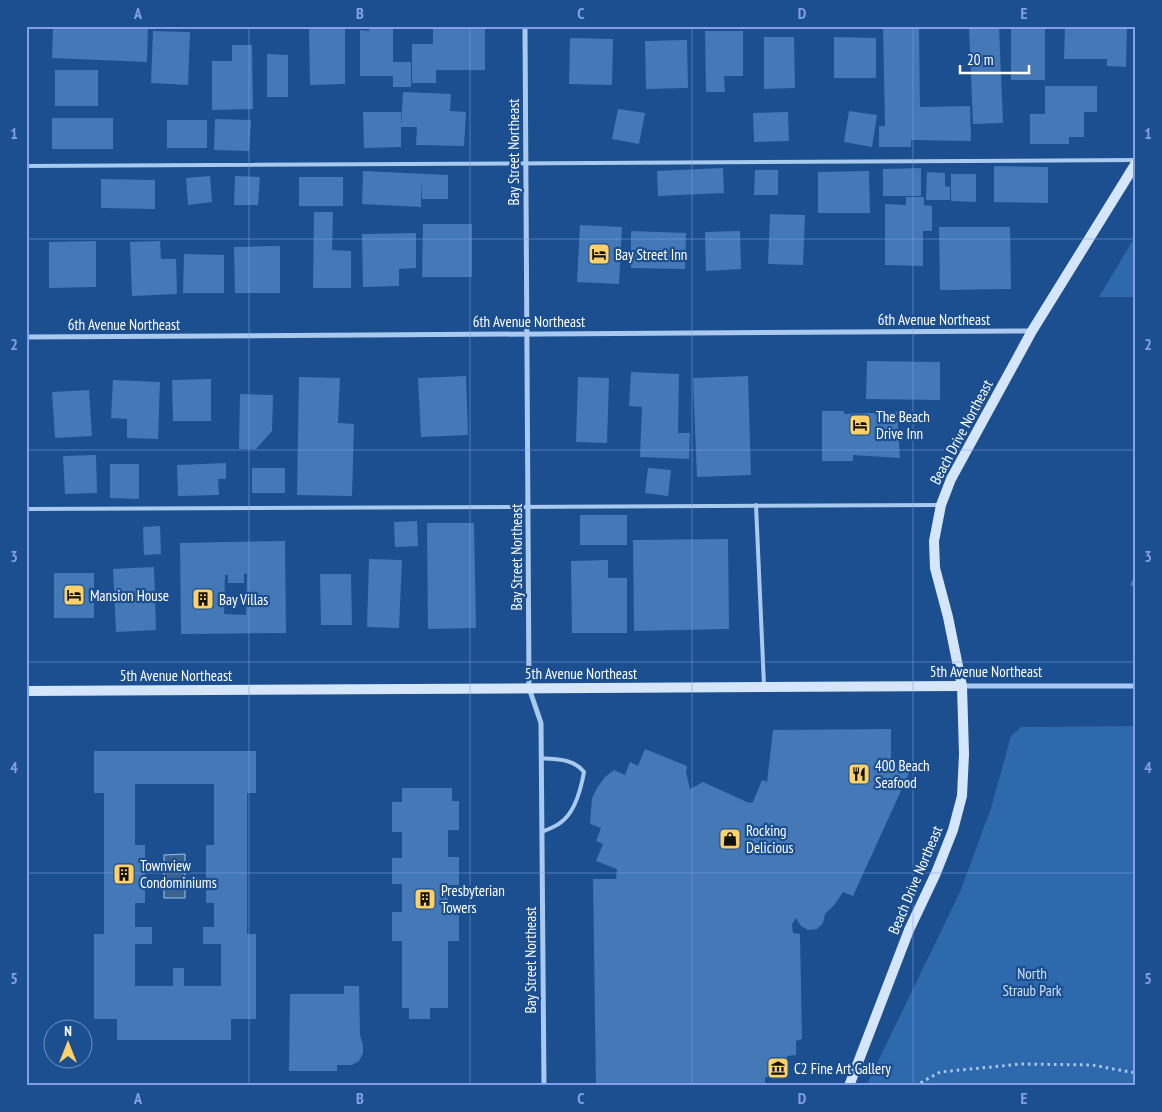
<svg xmlns="http://www.w3.org/2000/svg" width="1162" height="1112" font-family="'PT Sans Narrow',sans-serif">
<style>
.green{fill:#2e69ad}
.water{fill:#3c6290;stroke:#9cc4f0}
.building{fill:#4478b7;fill-rule:evenodd}
.lines{fill:none;stroke-linecap:round;stroke-linejoin:round}
.path{stroke:#a9c9ee;stroke-width:3;stroke-dasharray:2.5 4;stroke-linecap:butt}
.lane{stroke:#a9c9ee;stroke-width:4}
.street{stroke:#a9c9ee;stroke-width:5}
.secondary{stroke:#d6e6fa;stroke-width:10}
.grid{fill:none;stroke:#839eea;stroke-width:1;stroke-opacity:0.55}
.labels{text-anchor:middle;dominant-baseline:central;stroke-width:4.5;stroke-linejoin:round;paint-order:stroke}
.street-label{font-size:15px;fill:#fff;stroke:#1b4f8f}
.poi-label{font-size:15px;fill:#fff;stroke:#1b4f8f;text-anchor:start}
.park-label{font-size:15px;fill:#cfe3fa;stroke:#1b4f8f}
.neatline{fill:none;stroke:#839eea;stroke-width:2}
.grid-label{font-size:16px;text-anchor:middle;font-weight:bold;fill:#839eea}
</style>
<rect width="100%" height="100%" fill="#1b4f8f"/>
<g class="green">
<polygon points="1136,235 1136,297 1099,297"/>
<polygon points="1136,726 1136,1086 866,1086 960,892 991,808 1011,736 1021,727"/>
</g>
<polygon class="water" points="185,854 185,898 164,898 164,855"/>
<g class="building">
<polygon points="53,26 148,27 147,62 52,58"/>
<polygon points="345,26 345,84 310,85 309,28"/>
<polygon points="369,26 393,26 393,62 411,62 411,87 393,87 393,76 360,76 360,30 369,31"/>
<polygon points="433,26 485,26 485,70 436,70 436,83 412,83 412,44 433,44"/>
<polygon points="883,26 919,26 920,107 970,106 971,141 911,140 911,147 879,147 879,126 885,126"/>
<rect x="1011" y="26" width="34" height="54"/>
<polygon points="1065,26 1127,26 1126,67 1107,66 1107,59 1064,59"/>
<polygon points="999,27 1003,123 973,124 969,28"/>
<polygon points="153,31 190,32 188,85 151,83"/>
<polygon points="705,31 743,31 743,76 724,76 725,92 706,92"/>
<polygon points="764,37 794,37 795,88 764,89"/>
<polygon points="834,37 876,38 876,78 834,78"/>
<polygon points="570,38 613,39 612,85 569,84"/>
<polygon points="687,40 688,88 646,89 645,41"/>
<polygon points="232,45 252,45 253,109 212,110 212,61 232,61"/>
<polygon points="267,54 288,55 288,97 267,97"/>
<rect x="55" y="70" width="43" height="36"/>
<polygon points="1045,86 1097,86 1097,112 1084,112 1084,137 1069,137 1069,144 1030,144 1030,114 1045,114"/>
<polygon points="403,92 451,94 450,111 466,112 464,146 416,145 417,127 401,127"/>
<polygon points="618,109 645,113 639,144 612,139"/>
<polygon points="849,111 877,115 872,147 844,142"/>
<polygon points="363,112 401,112 401,147 364,148"/>
<polygon points="788,112 789,141 754,142 753,113"/>
<rect x="52" y="118" width="61" height="31"/>
<polygon points="215,119 251,120 249,151 214,150"/>
<rect x="167" y="120" width="40" height="28"/>
<polygon points="994,166 1048,167 1048,203 994,202"/>
<polygon points="723,168 724,193 658,196 657,171"/>
<polygon points="921,168 921,196 883,196 883,169"/>
<polygon points="755,170 778,170 778,195 754,195"/>
<polygon points="363,171 448,175 448,199 422,199 421,181 421,207 362,204"/>
<polygon points="869,171 870,213 818,213 818,172"/>
<polygon points="927,172 945,173 945,186 950,187 950,200 926,200"/>
<polygon points="951,174 976,174 976,202 951,201"/>
<polygon points="210,176 212,202 188,205 186,178"/>
<polygon points="235,176 260,177 258,205 234,205"/>
<rect x="299" y="177" width="44" height="29"/>
<polygon points="101,179 155,180 155,209 101,208"/>
<polygon points="906,197 924,197 924,205 932,206 932,231 923,231 923,266 885,265 885,204 906,205"/>
<polygon points="314,212 333,212 332,250 351,251 351,288 313,288"/>
<polygon points="770,214 805,215 803,265 768,264"/>
<polygon points="423,224 472,224 472,277 422,277"/>
<polygon points="580,225 622,227 619,284 577,282"/>
<polygon points="939,227 1010,227 1011,289 940,290"/>
<polygon points="631,231 686,233 685,269 631,268"/>
<polygon points="740,231 741,269 706,271 705,232"/>
<polygon points="416,233 416,268 399,269 399,286 363,287 362,234"/>
<polygon points="96,241 96,287 49,288 49,242"/>
<polygon points="160,241 161,259 176,259 177,294 132,296 130,242"/>
<polygon points="280,246 280,293 235,293 234,247"/>
<polygon points="184,254 224,255 224,293 183,293"/>
<polygon points="867,361 940,362 940,400 866,399"/>
<polygon points="631,372 679,374 678,433 690,433 689,459 640,457 642,407 629,406"/>
<polygon points="466,376 468,435 421,437 418,378"/>
<polygon points="748,376 751,475 697,477 693,378"/>
<polygon points="299,377 340,378 338,423 354,424 352,496 297,495"/>
<polygon points="578,377 609,378 607,443 576,442"/>
<polygon points="211,379 211,421 173,421 172,380"/>
<polygon points="113,380 160,382 158,439 127,438 127,419 111,418"/>
<polygon points="89,390 92,436 55,438 52,392"/>
<polygon points="240,394 273,395 272,431 256,449 239,449"/>
<polygon points="822,411 844,411 844,414 897,412 900,458 853,455 853,461 822,461"/>
<polygon points="96,455 97,493 65,494 63,456"/>
<polygon points="226,463 226,479 218,479 219,495 178,496 177,465"/>
<polygon points="110,464 139,464 139,499 110,498"/>
<rect x="252" y="468" width="33" height="25"/>
<polygon points="648,468 671,470 668,496 645,493"/>
<rect x="580" y="515" width="47" height="30"/>
<polygon points="417,521 418,546 395,547 394,522"/>
<polygon points="427,523 474,523 476,628 428,629"/>
<polygon points="160,526 161,554 144,555 143,527"/>
<polygon points="728,539 729,629 634,631 633,540"/>
<path d="M285 541 286 633 181 634 180 543ZM244 574H247L246 615 224 614 225 575H228V583H244Z"/>
<polygon points="369,559 402,560 399,628 367,627"/>
<polygon points="608,560 608,578 627,578 627,633 572,633 571,561"/>
<polygon points="154,567 156,630 116,632 113,569"/>
<rect x="54" y="573" width="40" height="45"/>
<polygon points="1136,573 1136,588 1130,585"/>
<polygon points="320,574 351,574 352,625 321,625"/>
<polygon points="891,729 891,764 910,771 853,896 843,892 835,904 825,914 823,923 817,929 808,930 801,926 796,918 792,924 793,933 800,934 802,1039 796,1041 796,1055 787,1056 788,1066 776,1077 765,1077 765,1085 596,1086 593,879 616,879 617,869 596,861 603,844 596,841 601,828 590,824 592,798 597,788 605,777 614,770 625,775 630,762 638,766 645,749 687,766 686,772 690,789 703,782 749,803 753,802 762,780 767,782 773,730"/>
<path d="M94 751H256V793H247V934H256V1019H231V1040H117V1019H94V934H104V793H94ZM135 784H214V845H206V903H214V927H203V944H221V986H184V968H173V986H135V944H152V927H135V903H145V845H135Z"/>
<polygon points="402,788 452,788 452,801 459,801 459,830 448,830 448,857 459,857 459,885 448,885 448,912 459,912 459,941 448,941 448,1008 430,1008 430,1019 409,1019 409,1008 402,1008 402,941 392,941 392,912 402,912 402,884 392,884 392,858 402,858 402,832 392,832 392,802 402,802"/>
<polygon points="344,986 359,986 360,1035 363,1045 363,1053 359,1061 352,1065 337,1065 337,1071 289,1071 290,994 344,994"/>
</g>
<g class="lines">
<polyline class="path" points="915,1086 940,1072 1021,1064 1092,1065 1136,1073"/>
<g class="lane">
<polyline points="26,166 1136,160"/>
<polyline points="756,505 764,685"/>
<polyline points="26,509 941,505"/>
<path d="M541 758C557 760 573 758 584 772 581 789 575 813 560 823 555 827 548 829 542 832"/>
</g>
<g class="street">
<polyline points="525,26 529,688 541,723 544,1086"/>
<polyline points="26,337 1032,331"/>
<polyline points="962,686 1136,686"/>
</g>
<g class="secondary">
<polyline points="26,691 962,686"/>
<polyline points="849,1086 909,930 936,873 953,830 962,796 964,754 962,686 948,617 935,568 934,541 941,505 951,479 1032,331 1136,163"/>
</g>
</g>
<path class="grid" d="M249 26V1086M470 26V1086M692 26V1086M913 26V1086M26 239H1136M26 450H1136M26 662H1136M26 873H1136"/>
<defs>
<g id="hotel-square" transform="scale(1.125)"><rect x="-9" y="-9" width="18" height="18" rx="4" fill="#ffd166" stroke="#1b4f8f"/><path d="M-6-4.5h1.5V1H6V5H4.5V3h-9V5H-6ZM-4 0a1.8 1.8 0 1 1 3.6 0ZM.5 0V-2.5h3Q6-2.5 6 0Z" fill="#111"/></g>
<g id="building-square" transform="scale(1.125)"><rect x="-9" y="-9" width="18" height="18" rx="4" fill="#ffd166" stroke="#1b4f8f"/><path d="M-4-6H4V6H1V3H-1V6H-4ZM-2.5-4.3h1.7v1.8h-1.7ZM.8-4.3h1.7v1.8H.8ZM-2.5-1h1.7V.8h-1.7ZM.8-1h1.7V.8H.8Z" fill="#111"/></g>
<g id="restaurant-square" transform="scale(1.125)"><rect x="-9" y="-9" width="18" height="18" rx="4" fill="#ffd166" stroke="#1b4f8f"/><path d="M-5-6h1v4h1v-4h1v4h1v-4h1v5L-1.5 .5V6h-2V.5L-5-1ZM5-6V6H3V1.5H1.5Q1.5-4 5-6Z" fill="#111"/></g>
<g id="shop-square" transform="scale(1.125)"><rect x="-9" y="-9" width="18" height="18" rx="4" fill="#ffd166" stroke="#1b4f8f"/><path d="M-5-2.5h2.3a2.7 3.5 0 0 1 5.4 0H5L5.5 6h-11ZM-1.5-2.5h3a1.5 2.3 0 0 0-3 0Z" fill="#111"/></g>
<g id="museum-square" transform="scale(1.125)"><rect x="-9" y="-9" width="18" height="18" rx="4" fill="#ffd166" stroke="#1b4f8f"/><path d="M0-6L6-3V-2H-6V-3ZM-5-1h2V3h-2ZM-1-1h2V3h-2ZM3-1h2V3H3ZM-6 4H6V6H-6Z" fill="#111"/></g>
</defs>
<g fill-rule="evenodd">
<use href="#hotel-square" x="599" y="254"/>
<use href="#hotel-square" x="860" y="425"/>
<use href="#hotel-square" x="74" y="595"/>
<use href="#building-square" x="203" y="599"/>
<use href="#restaurant-square" x="859" y="774"/>
<use href="#shop-square" x="730" y="839"/>
<use href="#building-square" x="124" y="874"/>
<use href="#building-square" x="425" y="899"/>
<use href="#museum-square" x="778" y="1068"/>
</g>
<g class="labels">
<g class="street-label">
<text transform="translate(513 152) rotate(-90)">Bay Street Northeast</text>
<text x="934" y="319">6th Avenue Northeast</text>
<text x="529" y="321">6th Avenue Northeast</text>
<text x="124" y="324">6th Avenue Northeast</text>
<text transform="translate(961 432) rotate(-62)">Beach Drive Northeast</text>
<text transform="translate(516 557) rotate(-90)">Bay Street Northeast</text>
<text x="986" y="671">5th Avenue Northeast</text>
<text x="581" y="673">5th Avenue Northeast</text>
<text x="176" y="675">5th Avenue Northeast</text>
<text transform="translate(915 880) rotate(-67)">Beach Drive Northeast</text>
<text transform="translate(530 960) rotate(-90)">Bay Street Northeast</text>
</g>
<g class="poi-label">
<text x="615" y="254">Bay Street Inn</text>
<text x="876" y="416">The Beach<tspan x="876" dy="17">Drive Inn</tspan></text>
<text x="90" y="595">Mansion House</text>
<text x="219" y="599">Bay Villas</text>
<text x="875" y="765">400 Beach<tspan x="875" dy="17">Seafood</tspan></text>
<text x="746" y="830">Rocking<tspan x="746" dy="17">Delicious</tspan></text>
<text x="140" y="865">Townview<tspan x="140" dy="17">Condominiums</tspan></text>
<text x="441" y="890">Presbyterian<tspan x="441" dy="17">Towers</tspan></text>
<text x="794" y="1068">C2 Fine Art Gallery</text>
</g>
<g class="park-label">
<text x="1032" y="973">North<tspan x="1032" dy="17">Straub Park</tspan></text>
</g>
</g>
<rect width="1162" height="1112" fill="none" stroke="#1b4f8f" stroke-width="55"/>
<g transform="translate(68 1044)"><circle r="24" fill="#1b4f8f" stroke="#7695bc"/>
<path d="M0-4L9 19L0 12L-9 19Z" fill="#ffd166"/>
<text y="-8" font-size="14" font-weight="bold" text-anchor="middle" fill="#ffffff">N</text>
</g>
<path d="M960 65v8h69v-8" fill="none" stroke="#ffffff" stroke-width="2.5"/>
<text x="967" y="65" font-size="15" fill="#ffffff" stroke="#1b4f8f" stroke-width="4" paint-order="stroke">20 m</text>
<rect x="28" y="28" width="1106" height="1056" class="neatline"/>
<g class="grid-label">
<text x="138" y="19">A</text>
<text x="360" y="19">B</text>
<text x="581" y="19">C</text>
<text x="802" y="19">D</text>
<text x="1024" y="19">E</text>
<text x="14" y="139">1</text>
<text x="1148" y="139">1</text>
<text x="14" y="350">2</text>
<text x="1148" y="350">2</text>
<text x="14" y="562">3</text>
<text x="1148" y="562">3</text>
<text x="14" y="773">4</text>
<text x="1148" y="773">4</text>
<text x="14" y="984">5</text>
<text x="1148" y="984">5</text>
<text x="138" y="1104">A</text>
<text x="360" y="1104">B</text>
<text x="581" y="1104">C</text>
<text x="802" y="1104">D</text>
<text x="1024" y="1104">E</text>
</g>
</svg>
